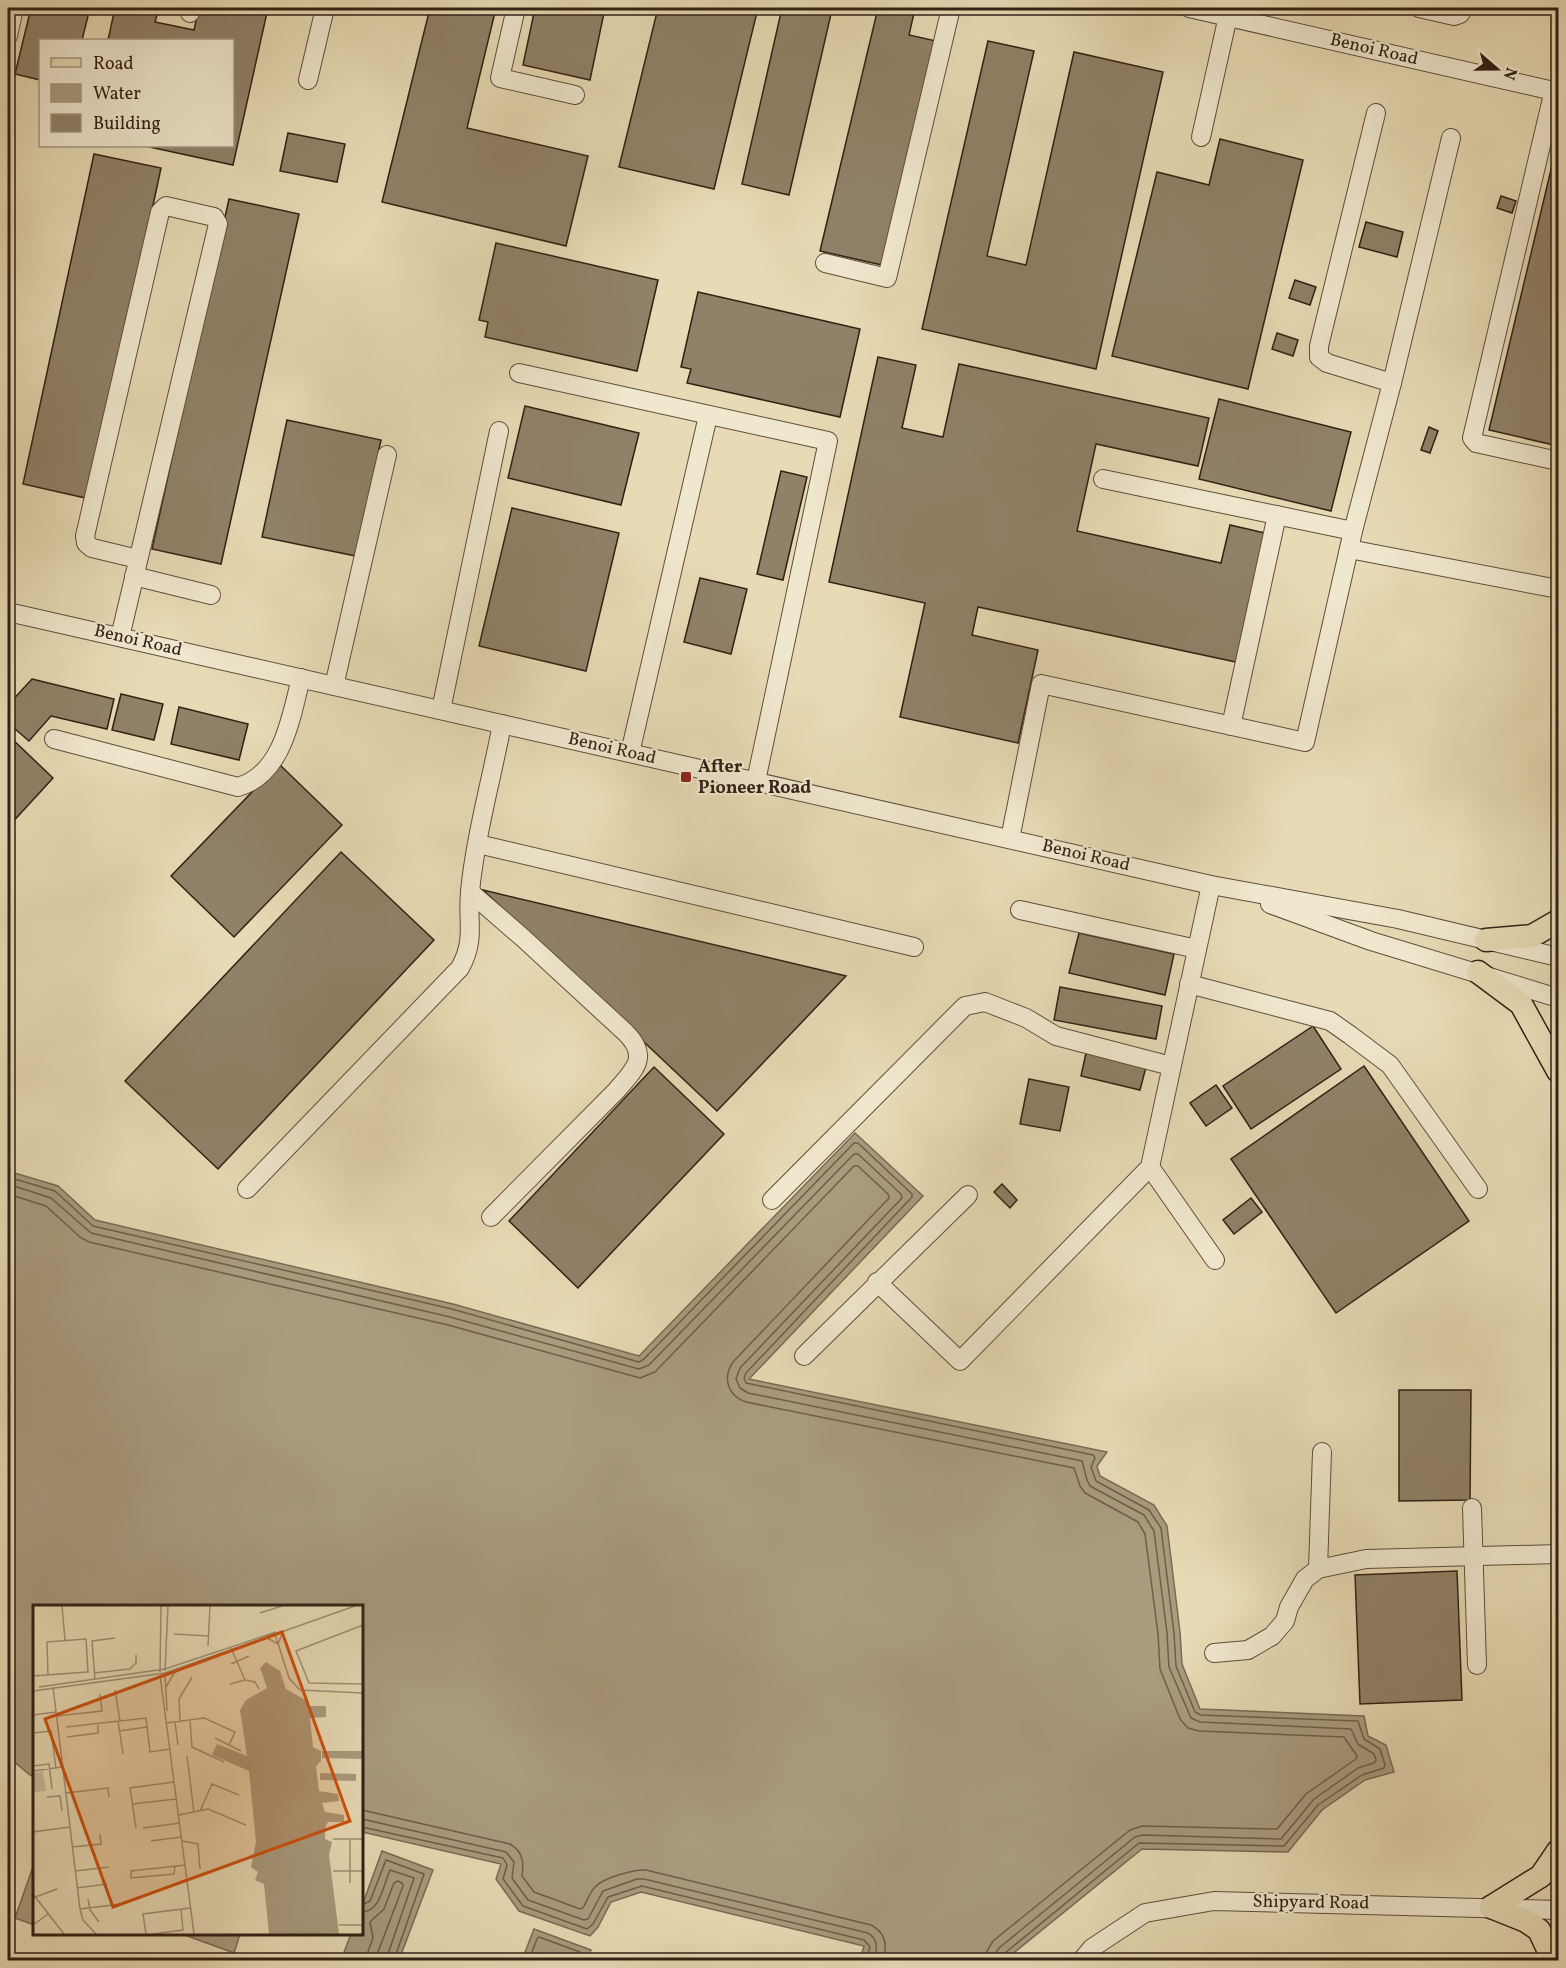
<svg xmlns="http://www.w3.org/2000/svg" width="1566" height="1968" font-family="Vollkorn,serif">
<style>
.water{fill:#a99b7e;stroke:#796a54;stroke-width:1.5}
.lines{fill:none;stroke-linecap:round;stroke-linejoin:round}
.shore{stroke:#6e5e4a;stroke-width:1.5}
.building{fill:#908168;stroke:#322016;stroke-width:1.5}
.minor-casing{stroke:#5f4e3e;stroke-width:20}
.major-casing{stroke:#322016;stroke-width:25}
.minor{stroke:#efe7ce;stroke-width:18}
.major{stroke:#e7dab4;stroke-width:22}
.poi-dot{fill:#8f2418;stroke:#efe7ce;stroke-width:2}
.labels{text-anchor:middle;dominant-baseline:central;stroke-width:4.5;stroke-linejoin:round;paint-order:stroke}
.street-label{font-size:18px;fill:#322016;stroke:#efe7ce}
.poi-label{font-size:18px;font-weight:bold;fill:#322016;stroke:#efe7ce;text-anchor:start}
.inset-road{fill:none;stroke:#9f9075;stroke-width:1.5}
.view{fill:#cd500e;fill-opacity:0.15;stroke:#cd500e;stroke-width:3}
.inset-edge{fill:none;stroke:#322016;stroke-width:3}
</style>
<rect width="100%" height="100%" fill="#e7dab4"/>
<filter id="stains"><feTurbulence type="fractalNoise" baseFrequency=".00333" numOctaves="4"/><feColorMatrix values="0 0 0 0 .2 0 0 0 0 .09 0 0 0 0 .02 0 0 0 .5 -.17"/></filter>
<radialGradient id="worn" r=".72"><stop offset=".6" stop-color="#630" stop-opacity="0"/><stop offset="1" stop-color="#630" stop-opacity=".3"/></radialGradient>
<g class="water">
<path d="M855 1133 923 1196 749 1379 1107 1452 1097 1466 1100 1476 1154 1505 1167 1526 1180 1632 1182 1664 1200 1709 1364 1716 1368 1736 1386 1745 1394 1772 1365 1780 1322 1810 1288 1852 1142 1849 1005 1960H860L864 1946 641 1892 611 1902 598 1927 590 1936 519 1911 496 1879 501 1864 362 1832V1606H34V1777C24 1773 20 1763 8 1759V1171L58 1186 95 1220 453 1304 639 1356Z"/>
<polygon points="382,1851 433,1870 399,1960 341,1960 351,1934 362,1934 362,1906"/>
<polygon points="34,1864 34,1925 15,1918"/>
<polygon points="534,1929 591,1950 587,1960 522,1960"/>
<polygon points="182,1934 240,1934 234,1953"/>
</g>
<g class="lines">
<g class="shore">
<polyline points="8,1177 55,1191 93,1226 452,1309 639,1362 644,1359 854,1143 858,1143 912,1194 912,1197 746,1373 744,1378 746,1383 1093,1455 1095,1458 1091,1467 1096,1481 1149,1510 1161,1528 1174,1633 1176,1666 1195,1712 1201,1715 1358,1721 1364,1739 1380,1749 1385,1765 1384,1768 1362,1775 1318,1805 1284,1846 1139,1843 1005,1953 1002,1960"/>
<polyline points="8,1184 51,1198 91,1233 450,1317 639,1369 649,1365 854,1154 858,1154 901,1194 902,1198 740,1368 736,1379 740,1388 748,1393 1082,1461 1087,1480 1090,1486 1144,1515 1154,1531 1167,1633 1169,1667 1191,1718 1200,1722 1351,1729 1358,1744 1374,1754 1376,1760 1374,1763 1358,1768 1314,1799 1281,1839 1143,1835 1135,1837 999,1948 995,1954 994,1960"/>
<path d="M8 1194 46 1206 80 1237 89 1242 448 1325 640 1378 655 1372 854 1166H858L888 1194 889 1198 733 1362C722 1378 728 1396 746 1402L1074 1468 1080 1486 1085 1493 1138 1522 1145 1534 1158 1634 1160 1669 1180 1719 1188 1728 1199 1731 1344 1737 1357 1756 1356 1759 1306 1794 1277 1829 1142 1826 1130 1830 993 1941 987 1951 985 1960"/>
<path d="M362 1810 510 1844C523 1852 524 1862 522 1876L534 1892 580 1909 583 1908C587 1901 590 1892 595 1887 603 1878 634 1869 646 1870L871 1925C886 1933 888 1945 883 1960"/>
<path d="M362 1819 506 1852 514 1862 512 1878 528 1900 584 1920 588 1919 603 1891 637 1879H644L868 1933C879 1940 877 1949 874 1960"/>
<polyline points="362,1827 503,1858 507,1865 503,1879 523,1906 587,1929 593,1924 608,1897 642,1886 864,1940 870,1947 866,1960"/>
<polyline points="362,1905 370,1901 386,1860 424,1874 394,1960"/>
<path d="M362 1912C381 1911 383 1885 390 1870L414 1878 386 1960"/>
<polyline points="365,1960 373,1938 370,1922 384,1909 394,1883 398,1881 402,1883 403,1886 378,1952 377,1960"/>
<polyline points="529,1960 537,1939 539,1937 580,1952 582,1960"/>
</g>
</g>
<g class="building">
<polygon points="31,8 90,8 82,40 40,40 40,80 15,74"/>
<polygon points="115,8 159,8 155,22 194,30 199,8 268,8 233,165 145,146 232,146 232,40 108,40"/>
<polygon points="430,8 496,8 467,128 588,156 566,246 382,202"/>
<polygon points="535,8 605,8 590,80 523,65"/>
<polygon points="658,8 758,8 714,189 619,167"/>
<polygon points="782,8 804,8 831,14 789,195 742,184"/>
<polygon points="878,8 892,8 914,13 909,35 936,41 882,265 820,251"/>
<polygon points="988,41 1034,51 987,256 1026,265 1074,52 1163,72 1096,369 922,329"/>
<polygon points="288,133 345,144 337,182 280,171"/>
<polygon points="1220,139 1303,160 1248,389 1112,356 1157,172 1209,185"/>
<polygon points="94,154 161,168 90,499 23,484"/>
<polygon points="1554,157 1558,158 1558,446 1489,430"/>
<polygon points="1501,196 1516,201 1512,213 1497,208"/>
<polygon points="229,199 299,214 221,564 152,549"/>
<polygon points="1366,222 1403,232 1397,257 1359,247"/>
<polygon points="496,243 658,280 637,371 485,337 488,322 479,320"/>
<polygon points="1295,280 1316,287 1310,305 1289,298"/>
<polygon points="698,292 860,329 840,417 687,383 691,369 681,367"/>
<polygon points="1277,333 1298,340 1293,356 1272,349"/>
<polygon points="878,357 916,365 902,428 943,437 959,364 1209,418 1198,466 1096,444 1077,531 1221,563 1230,525 1265,533 1236,662 978,607 972,635 1038,650 1018,743 900,717 925,603 829,582"/>
<polygon points="1219,399 1351,432 1331,511 1199,479"/>
<polygon points="525,406 639,433 621,505 508,478"/>
<polygon points="287,420 381,440 356,556 262,537"/>
<polygon points="1429,427 1438,431 1430,453 1421,450"/>
<polygon points="781,471 807,477 783,580 757,574"/>
<polygon points="512,508 619,533 586,671 479,646"/>
<polygon points="700,578 747,589 731,654 684,642"/>
<polygon points="32,679 114,699 107,729 51,716 29,741 8,723 8,705"/>
<polygon points="121,694 163,704 154,740 112,730"/>
<polygon points="179,707 248,724 239,760 171,744"/>
<polygon points="8,735 53,778 8,827"/>
<polygon points="279,764 342,825 234,937 171,876"/>
<polygon points="341,852 434,940 218,1169 125,1081"/>
<polygon points="483,890 846,976 717,1111"/>
<polygon points="1079,933 1174,954 1165,995 1069,973"/>
<polygon points="1060,987 1162,1006 1156,1039 1054,1020"/>
<polygon points="1313,1026 1341,1069 1251,1129 1223,1086"/>
<polygon points="1086,1053 1146,1067 1140,1090 1081,1076"/>
<polygon points="1364,1066 1469,1221 1336,1313 1231,1159"/>
<polygon points="654,1067 724,1134 578,1288 509,1221"/>
<polygon points="1029,1079 1069,1087 1060,1131 1020,1124"/>
<polygon points="1216,1085 1232,1108 1206,1126 1190,1103"/>
<polygon points="1002,1184 1017,1200 1010,1208 994,1192"/>
<polygon points="1251,1198 1262,1212 1234,1234 1223,1220"/>
<polygon points="1399,1390 1471,1390 1470,1500 1399,1501"/>
<polygon points="1457,1571 1462,1700 1360,1704 1355,1575"/>
</g>
<g class="lines">
<g class="minor-casing">
<g id="minor">
<polyline points="516,8 500,78 575,95"/>
<polyline points="1189,8 1558,92"/>
<polyline points="1419,8 1454,16 1460,14 1464,8"/>
<polyline points="190,13 192,8"/>
<polyline points="8,36 14,8"/>
<polyline points="308,80 325,8"/>
<polyline points="1554,90 1472,438 1476,443 1558,461"/>
<polyline points="1376,113 1319,346 1319,357 1327,363 1392,383"/>
<polyline points="1201,137 1228,16"/>
<polyline points="825,263 887,278 951,8"/>
<polyline points="519,373 828,441 756,781"/>
<polyline points="1103,479 1353,531"/>
<polyline points="1349,549 1558,589"/>
<polyline points="134,576 211,595"/>
<polyline points="8,612 1211,885 1398,919 1558,957"/>
<polyline points="120,637 218,224 214,217 166,206 160,212 85,536 86,543 92,548 138,559"/>
<polyline points="334,686 387,455"/>
<polyline points="441,710 499,431"/>
<polyline points="1231,726 1277,515"/>
<path d="M54 739 238 787C283 774 291 717 301 678"/>
<polyline points="630,753 708,416"/>
<polyline points="1010,839 1041,684 1305,742 1353,531 1392,383 1451,138"/>
<polyline points="478,844 914,947"/>
<path d="M470 892 523 938 626 1033C650 1057 634 1070 616 1091L491 1217"/>
<polyline points="1270,904 1371,941 1558,998"/>
<polyline points="1020,910 1197,949"/>
<polyline points="1189,984 1330,1021 1350,1035 1390,1065 1478,1189"/>
<polyline points="1150,1167 1215,1260"/>
<path d="M247 1189 460 968C476 939 467 922 470 892 475 838 492 777 502 724"/>
<polyline points="772,1200 965,1006 985,1002 1026,1018 1056,1036 1171,1066"/>
<polyline points="877,1282 960,1361 1150,1167 1211,885"/>
<polyline points="804,1356 968,1195"/>
<polyline points="1472,1508 1477,1665"/>
<polyline points="1318,1569 1322,1452"/>
<polyline points="1214,1653 1248,1650 1272,1636 1285,1621 1289,1607 1305,1579 1318,1569 1366,1559 1558,1554"/>
<polyline points="1082,1960 1092,1948 1145,1913 1214,1901 1558,1910"/>
</g>
</g>
<g class="major-casing">
<g id="major">
<polyline points="1486,940 1532,936 1558,921"/>
<polyline points="1478,972 1521,1004 1558,1071"/>
<polyline points="1491,1907 1541,1876 1558,1851"/>
<polyline points="1491,1907 1526,1921 1539,1930 1553,1960"/>
</g>
</g>
<use href="#minor" class="minor"/>
<use href="#major" class="major"/>
</g>
<rect class="poi-dot" x="680" y="771" width="12" height="12" rx="3"/>
<g class="labels">
<g class="street-label">
<text transform="translate(1374 50) rotate(13)">Benoi Road</text>
<text transform="translate(138 641) rotate(13)">Benoi Road</text>
<text transform="translate(612 749) rotate(13)">Benoi Road</text>
<text transform="translate(1086 856) rotate(13)">Benoi Road</text>
<text transform="translate(1311 1903) rotate(1)">Shipyard Road</text>
</g>
<g class="poi-label">
<text x="698" y="767">After<tspan x="698" dy="21">Pioneer Road</tspan></text>
</g>
</g>
<g transform="translate(33 1605)">
<rect width="330" height="330" fill="#e7dab4"/>
<path d="M10 166 13 186 0 187V168Z" fill="#c8ba99"/>
<path d="M233 57 247 66 253 84 274 96 275 101H293V112L277 113 280 142 288 146V156L283 161 286 186 305 189 306 196 289 198 292 207 311 210V217H295L292 223V234L299 237 296 250 306 329H236L231 279 222 275 225 267 218 262 223 237 216 166 179 150 184 139 214 151 207 105 213 95 234 83 227 63ZM289 146H330V154L289 153ZM287 168 323 169V176L287 175Z" fill="#a99b7e"/>
<path class="inset-road" d="M29 1 32 35M227 8 249 1M330 20 263 46 276 78 330 79M141 29 176 31M242 29 256 73 267 85 330 88M234 33 245 39 249 29M175 41 177 1M198 43 212 75M198 59 216 51M132 66 135 1M127 67 128 1M61 68 97 64 103 58V50M132 68 134 106M127 70 161 329M0 71 54 67H55L53 34 14 37 15 70M62 74 59 36 82 33M197 79 212 75 222 77 226 84M6 82 132 64 243 27M20 82 47 304 50 315 63 329M133 82 143 65M82 85 87 116M0 86 132 68 322 1M0 110 23 107M23 111 69 106 67 89M157 115 159 142 191 157M85 116 90 149M147 116 146 94 159 72M142 117 145 140M134 118 171 113 202 127 196 140M33 122 113 113 117 147 137 144M86 126 114 122M0 128 18 126 23 163M34 132 65 128V118M182 133 208 146M154 151 161 208M0 161 16 159 19 184M0 166 29 162M33 188 75 183 76 192M14 192 27 191 29 206M99 199 143 194M167 206 179 179 206 190M146 210 175 204 213 220M103 223 97 183 141 177M110 223 147 218M0 227 37 222M300 234H330M317 234V278M118 236 148 232M149 236 165 239 167 264M39 242 68 239 67 229M142 261 141 269 98 273V266L144 261 152 260M42 266 76 262M300 266H330M44 283 74 279M0 289 31 329M0 293 24 284M55 294 57 305 66 317M47 304 88 299M0 320 15 309M306 320H330M113 329 110 309 157 303M120 329 150 325 148 304"/>
<path class="view" d="M249 27 317 216 80 302 12 114Z"/>
<rect width="330" height="330" class="inset-edge"/>
</g>
<rect width="1566" height="1968" fill="none" stroke="#e7dab4" stroke-width="30"/>
<rect x="9" y="9" width="1548" height="1950" fill="none" stroke="#322016" stroke-width="3"/>
<rect x="15" y="15" width="1536" height="1938" fill="none" stroke="#322016" stroke-width="1.5"/>
<rect x="39" y="39" width="195" height="108" fill="#efe7ce" stroke="#a39784" stroke-width="1.5"/>
<rect x="51" y="58" width="30" height="9" fill="#e7dab4" stroke="#a39784" stroke-width="1.5"/>
<text x="93" y="69" font-size="18" fill="#322016">Road</text>
<rect x="51" y="84" width="30" height="18" fill="#a99b7e" stroke="#a39784" stroke-width="1.5"/>
<text x="93" y="99" font-size="18" fill="#322016">Water</text>
<rect x="51" y="114" width="30" height="18" fill="#908168" stroke="#a39784" stroke-width="1.5"/>
<text x="93" y="129" font-size="18" fill="#322016">Building</text>
<g transform="translate(1497 69) rotate(110)" stroke="#efe7ce" stroke-width="4.5" paint-order="stroke">
<path d="M0-4.5L10 22L0 15L-10 22Z" fill="#322016"/>
<text y="-9" font-size="16" font-weight="bold" text-anchor="middle" fill="#322016">N</text>
</g>
<rect width="100%" height="100%" filter="url(#stains)"/>
<rect width="100%" height="100%" fill="url(#worn)"/>
</svg>
